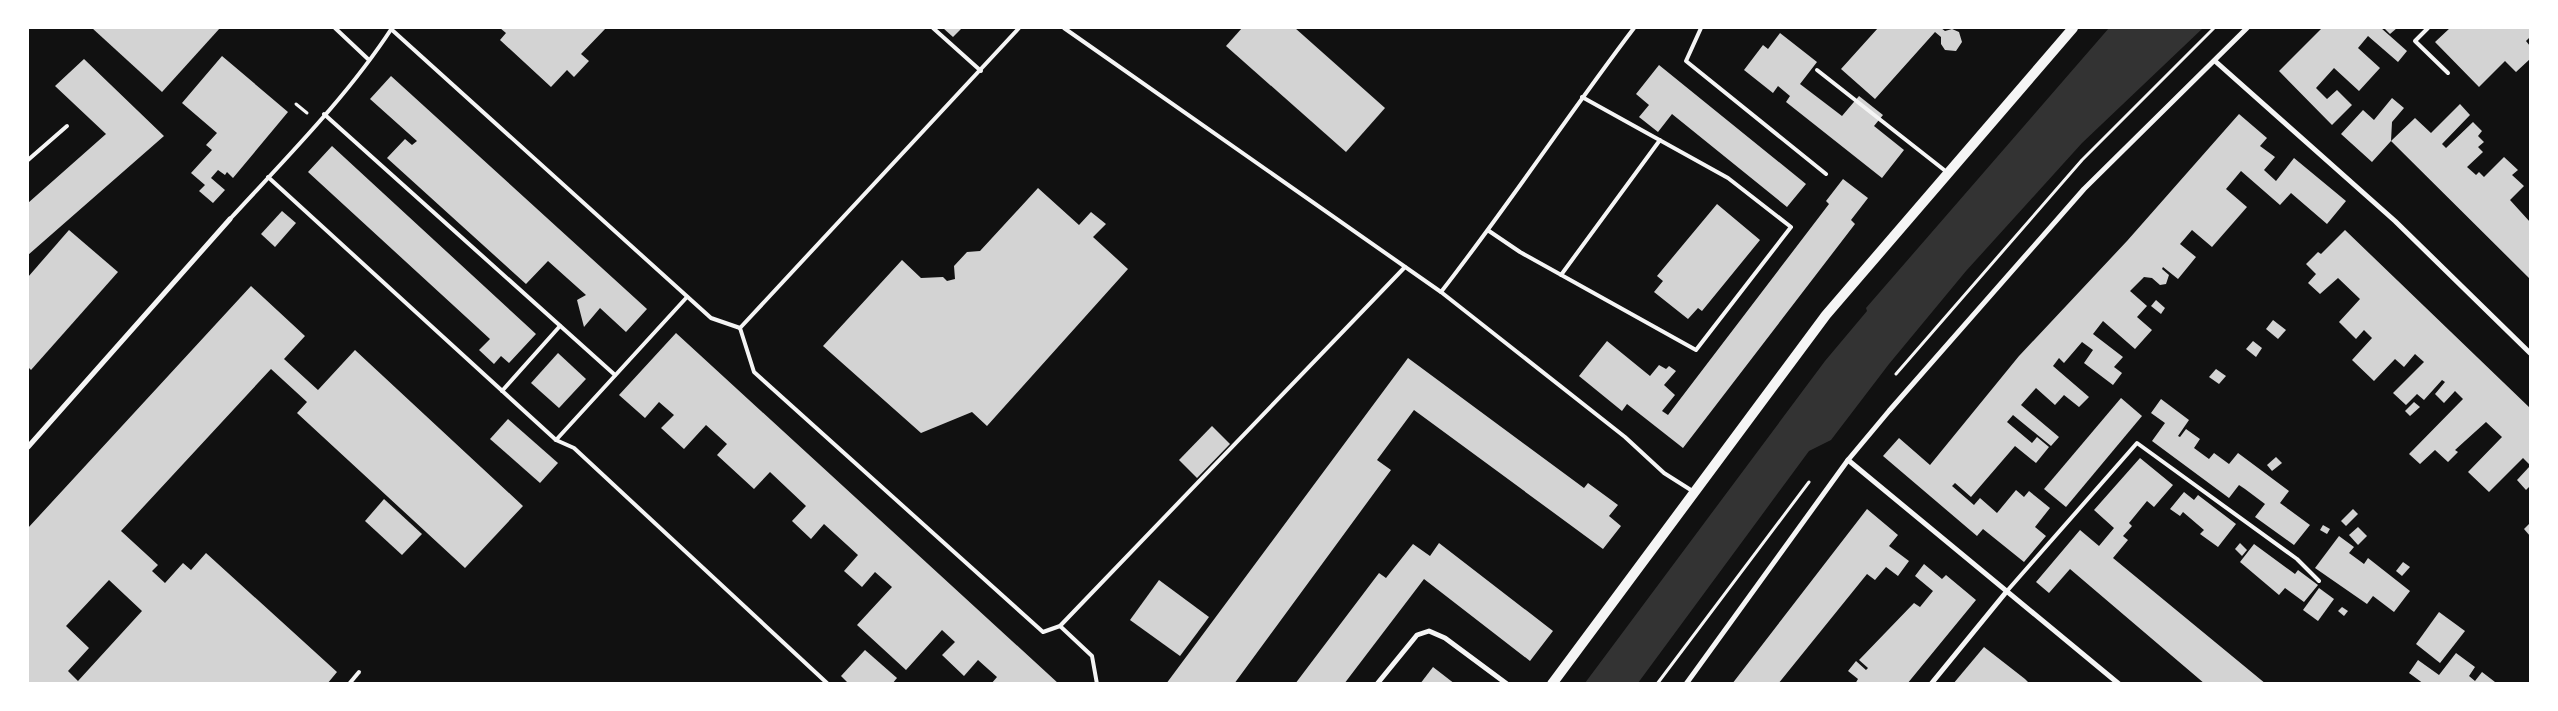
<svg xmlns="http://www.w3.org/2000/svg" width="2558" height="711" font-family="'Fira Sans Condensed',sans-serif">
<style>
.water{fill:#333}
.building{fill:#d3d3d3;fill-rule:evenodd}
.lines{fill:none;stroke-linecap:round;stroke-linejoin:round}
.path{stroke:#f5f5f5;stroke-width:3}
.service{stroke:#f5f5f5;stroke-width:4}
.minor{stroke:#f5f5f5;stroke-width:5}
.secondary{stroke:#f5f5f5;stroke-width:10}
</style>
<rect width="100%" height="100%" fill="#111"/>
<polygon class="water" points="2109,28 2203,28 2082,143 1966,271 1889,364 1831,440 1809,451 1638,683 1585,683 1825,361 1867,311 1866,308"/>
<g class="building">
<polygon points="92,28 220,28 162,92"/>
<polygon points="500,28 606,28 581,54 589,61 574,77 567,70 551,87 500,40 506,33"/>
<polygon points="943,28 962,28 953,37"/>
<polygon points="1242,28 1295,28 1385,108 1346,152 1226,46"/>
<polygon points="1878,28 1941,28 1945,31 1952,29 1959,32 1962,42 1956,51 1945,50 1941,44 1941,37 1935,32 1875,99 1841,69"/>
<polygon points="2322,28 2381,28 2407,51 2398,62 2368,36 2358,48 2380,68 2359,91 2334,68 2316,88 2327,99 2337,90 2352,105 2332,125 2279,71"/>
<polygon points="2384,28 2397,28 2390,34"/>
<polygon points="2450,28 2530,28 2530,37 2526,41 2530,46 2530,59 2516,72 2505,61 2479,87 2435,42"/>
<polygon points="1780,33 1817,62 1800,84 1842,116 1859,96 1883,115 1874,126 1904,150 1882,178 1786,102 1790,96 1778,86 1773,93 1744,70 1763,45 1768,49"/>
<polygon points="222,56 288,112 233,178 227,172 225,175 218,170 211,178 225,190 213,203 199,191 205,185 191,173 212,150 206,145 217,133 182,103"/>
<polygon points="84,59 164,136 28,255 28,203 106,134 55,86"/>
<polygon points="1659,65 1806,184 1787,207 1672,114 1658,132 1639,117 1649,105 1636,94"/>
<polygon points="391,76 647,309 626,332 600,308 584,327 577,300 586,295 548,261 526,284 387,158 405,139 412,145 417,141 370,99"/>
<polygon points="2392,98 2404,108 2392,122 2391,141 2372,162 2341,134 2363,110 2374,120"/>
<polygon points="2460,104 2470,115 2442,144 2446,148 2473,122 2482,131 2478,136 2484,142 2478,147 2483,152 2467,167 2476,175 2479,172 2484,177 2504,157 2518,170 2512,175 2524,186 2510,200 2530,222 2530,279 2391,141 2415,118 2431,133"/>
<polygon points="2239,114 2267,138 2260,146 2275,157 2264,170 2276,181 2294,158 2346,201 2327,224 2291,193 2280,205 2241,171 2226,189 2247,207 2212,247 2192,230 2180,244 2196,257 2178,279 2163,267 2162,269 2169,275 2166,284 2160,285 2152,278 2144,277 2130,291 2147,306 2137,317 2152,330 2135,349 2103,321 2093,334 2123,357 2114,367 2122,373 2113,385 2084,363 2093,350 2082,342 2064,363 2059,358 2053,366 2089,397 2079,407 2064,395 2055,405 2036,388 2021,405 2059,437 2051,446 2013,415 2007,422 2032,443 2037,437 2049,447 2036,463 2015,446 1971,497 1955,483 1952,486 1974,505 1980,498 1997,513 2016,490 2024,497 2029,491 2050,508 2035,527 2046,536 2024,562 1983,529 1977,536 1883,456 1899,438 1930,465 2019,356 2127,241"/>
<polygon points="332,146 536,334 509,363 501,356 494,364 479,350 490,339 308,172"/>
<polygon points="1843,179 1868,198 1851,220 1855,224 1683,448 1627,404 1622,411 1579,376 1607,341 1650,376 1659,365 1666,369 1669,366 1676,371 1664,385 1675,395 1662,411 1668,415 1829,204 1826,201"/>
<polygon points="1038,188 1079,225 1091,212 1106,224 1093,237 1128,269 987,426 972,412 921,433 823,346 902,260 921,278 943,277 947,281 955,279 954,266 967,252 980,251"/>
<polygon points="1717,204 1760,240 1702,311 1698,308 1688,319 1654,292 1663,281 1657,276"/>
<polygon points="282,211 296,223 275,247 261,234"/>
<polygon points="69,230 118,272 31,370 28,367 28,277"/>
<polygon points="2345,230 2530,408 2530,465 2523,458 2489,492 2468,472 2502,437 2486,422 2455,450 2458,452 2448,462 2435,450 2420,464 2409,454 2463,399 2455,391 2444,403 2435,394 2445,382 2442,380 2424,400 2417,394 2406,405 2393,393 2424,362 2415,354 2404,367 2395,359 2374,381 2352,360 2372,338 2364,330 2356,339 2339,322 2360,299 2338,278 2320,294 2308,283 2316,274 2306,264 2318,252 2321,254"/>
<path d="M251 286 305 336 284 359 318 390 355 350 523 506 465 568 297 413 307 402 271 369 121 531 158 565 152 571 165 583 183 563 191 570 206 553 337 672 327 684H28V528ZM109 580 142 611 78 681 68 671 89 648 66 626Z"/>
<polygon points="2156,300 2165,308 2161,314 2151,306"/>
<polygon points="2273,320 2286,330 2278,339 2266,329"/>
<polygon points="676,333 1059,684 991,684 997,677 978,660 964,676 942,655 955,642 942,630 906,670 857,625 892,587 875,572 862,587 844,571 858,555 824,524 811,539 792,521 806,506 770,472 754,489 717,455 727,444 706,425 684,449 661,428 674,415 659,402 645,418 619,395"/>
<polygon points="2253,341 2262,348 2256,357 2246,349"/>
<polygon points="558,353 586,379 559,408 531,383"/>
<polygon points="1408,358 1584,488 1588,483 1618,505 1609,516 1621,526 1603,549 1414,410 1377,460 1391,470 1234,684 1166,684"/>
<polygon points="2216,369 2226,376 2219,384 2209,377"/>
<polygon points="2121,398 2142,416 2066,507 2044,489"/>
<polygon points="2161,399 2189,420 2178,436 2180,437 2186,429 2200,439 2194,448 2209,459 2214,453 2229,464 2238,453 2289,491 2280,503 2310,525 2294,545 2255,517 2265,504 2245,489 2239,485 2229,498 2152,441 2165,423 2151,413"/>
<polygon points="2414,402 2420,407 2410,416 2405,411"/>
<polygon points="508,419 558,463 540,483 490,439"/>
<polygon points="1212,426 1230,444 1197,478 1179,460"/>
<polygon points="2276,457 2282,463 2272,471 2267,465"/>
<polygon points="2140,458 2173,485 2154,507 2147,501 2129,523 2132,526 2123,536 2128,540 2113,558 2266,684 2205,684 2070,569 2049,593 2036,582 2080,530 2099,546 2114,528 2094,510"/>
<polygon points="2530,466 2530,486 2526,490 2517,480"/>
<polygon points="2184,492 2194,500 2198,495 2236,524 2218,547 2200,534 2204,530 2183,512 2180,516 2170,509"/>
<polygon points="384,499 422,534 402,555 365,521"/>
<polygon points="1867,509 1898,535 1889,546 1909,561 1898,576 1886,567 1875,580 1867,574 1778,684 1732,684"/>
<polygon points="2353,509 2358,514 2346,526 2341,521"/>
<polygon points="2530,523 2530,536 2524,529"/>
<polygon points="2323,525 2330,529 2327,534 2320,530"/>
<polygon points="2358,527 2367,536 2358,545 2349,535"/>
<polygon points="2339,536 2354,547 2349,553 2364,564 2368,558 2410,591 2394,612 2373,596 2367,604 2315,568"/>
<polygon points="1439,543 1553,631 1530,661 1424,579 1344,684 1295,684 1379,573 1386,578 1413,544 1430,556"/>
<polygon points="2240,543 2247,550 2242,556 2235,549"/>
<polygon points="2254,544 2295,574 2298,570 2318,585 2304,602 2285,588 2279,595 2240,562"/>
<polygon points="2403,562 2410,567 2402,576 2396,571"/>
<polygon points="1924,564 1942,579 1946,575 1976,600 1907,684 1855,684 1858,679 1848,671 1856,661 1866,670 1868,668 1859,660 1914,603 1920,607 1933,591 1915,576"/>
<polygon points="1159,580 1209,617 1180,656 1130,620"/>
<polygon points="2319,588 2334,599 2318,621 2303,610"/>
<polygon points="2342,607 2348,611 2344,616 2338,611"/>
<polygon points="2439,612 2465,631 2440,663 2416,644"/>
<polygon points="1984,647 2025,679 2030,684 1953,684"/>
<polygon points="865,650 897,678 892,684 849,684 841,676"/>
<polygon points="2456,653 2475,667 2469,676 2475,681 2482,672 2495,682 2424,684 2409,673 2418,660 2439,675"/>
<polygon points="1433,667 1455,684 1420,684"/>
</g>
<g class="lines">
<g class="path">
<polyline points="296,104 307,113"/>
<polyline points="1896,374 2082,160 2214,28"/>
<polyline points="1657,684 1809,482"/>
</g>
<g class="service">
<polyline points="335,28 369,60"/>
<polyline points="933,28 981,71"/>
<polyline points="1064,28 1441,292 1625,437 1664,473 1694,492"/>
<polyline points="1701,28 1686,61 1826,174"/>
<polyline points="2428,28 2415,41 2448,73"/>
<polyline points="391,29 711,318 740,328"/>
<polyline points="1817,70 1948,173"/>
<polyline points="324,114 615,375"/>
<polyline points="28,160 67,126"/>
<polyline points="268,177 556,440 574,448 828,684"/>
<path d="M230 219C286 158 347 97 392 28"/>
<polyline points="1489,231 1520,252 1696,350 1791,227 1728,178 1582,97"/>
<polyline points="1561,275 1660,140"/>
<path d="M1441 292C1508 206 1568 115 1634 28"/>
<polyline points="740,328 754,372 1043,632 1060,626 1405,267"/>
<polyline points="740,328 1019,28"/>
<polyline points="502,391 560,326"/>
<polyline points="556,440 687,297"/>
<polyline points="2007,591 2137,443 2297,559 2319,581"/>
<polyline points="1060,626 1092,656 1097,684"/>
<polyline points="349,684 359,672"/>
</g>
<g class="minor">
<polyline points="2215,61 2395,221 2530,353"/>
<polyline points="28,447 230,219"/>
<polyline points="1848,460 2119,684"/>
<polyline points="1377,684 1417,635 1429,631 1445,638 1507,684"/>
<polyline points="1686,684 1848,460 1889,411 2084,189 2247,28"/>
<polyline points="1931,684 2007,591"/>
</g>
<polyline class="secondary" points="1552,684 1826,315 2073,28"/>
</g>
<rect width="2558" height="711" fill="none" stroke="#ffffff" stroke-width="58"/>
</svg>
